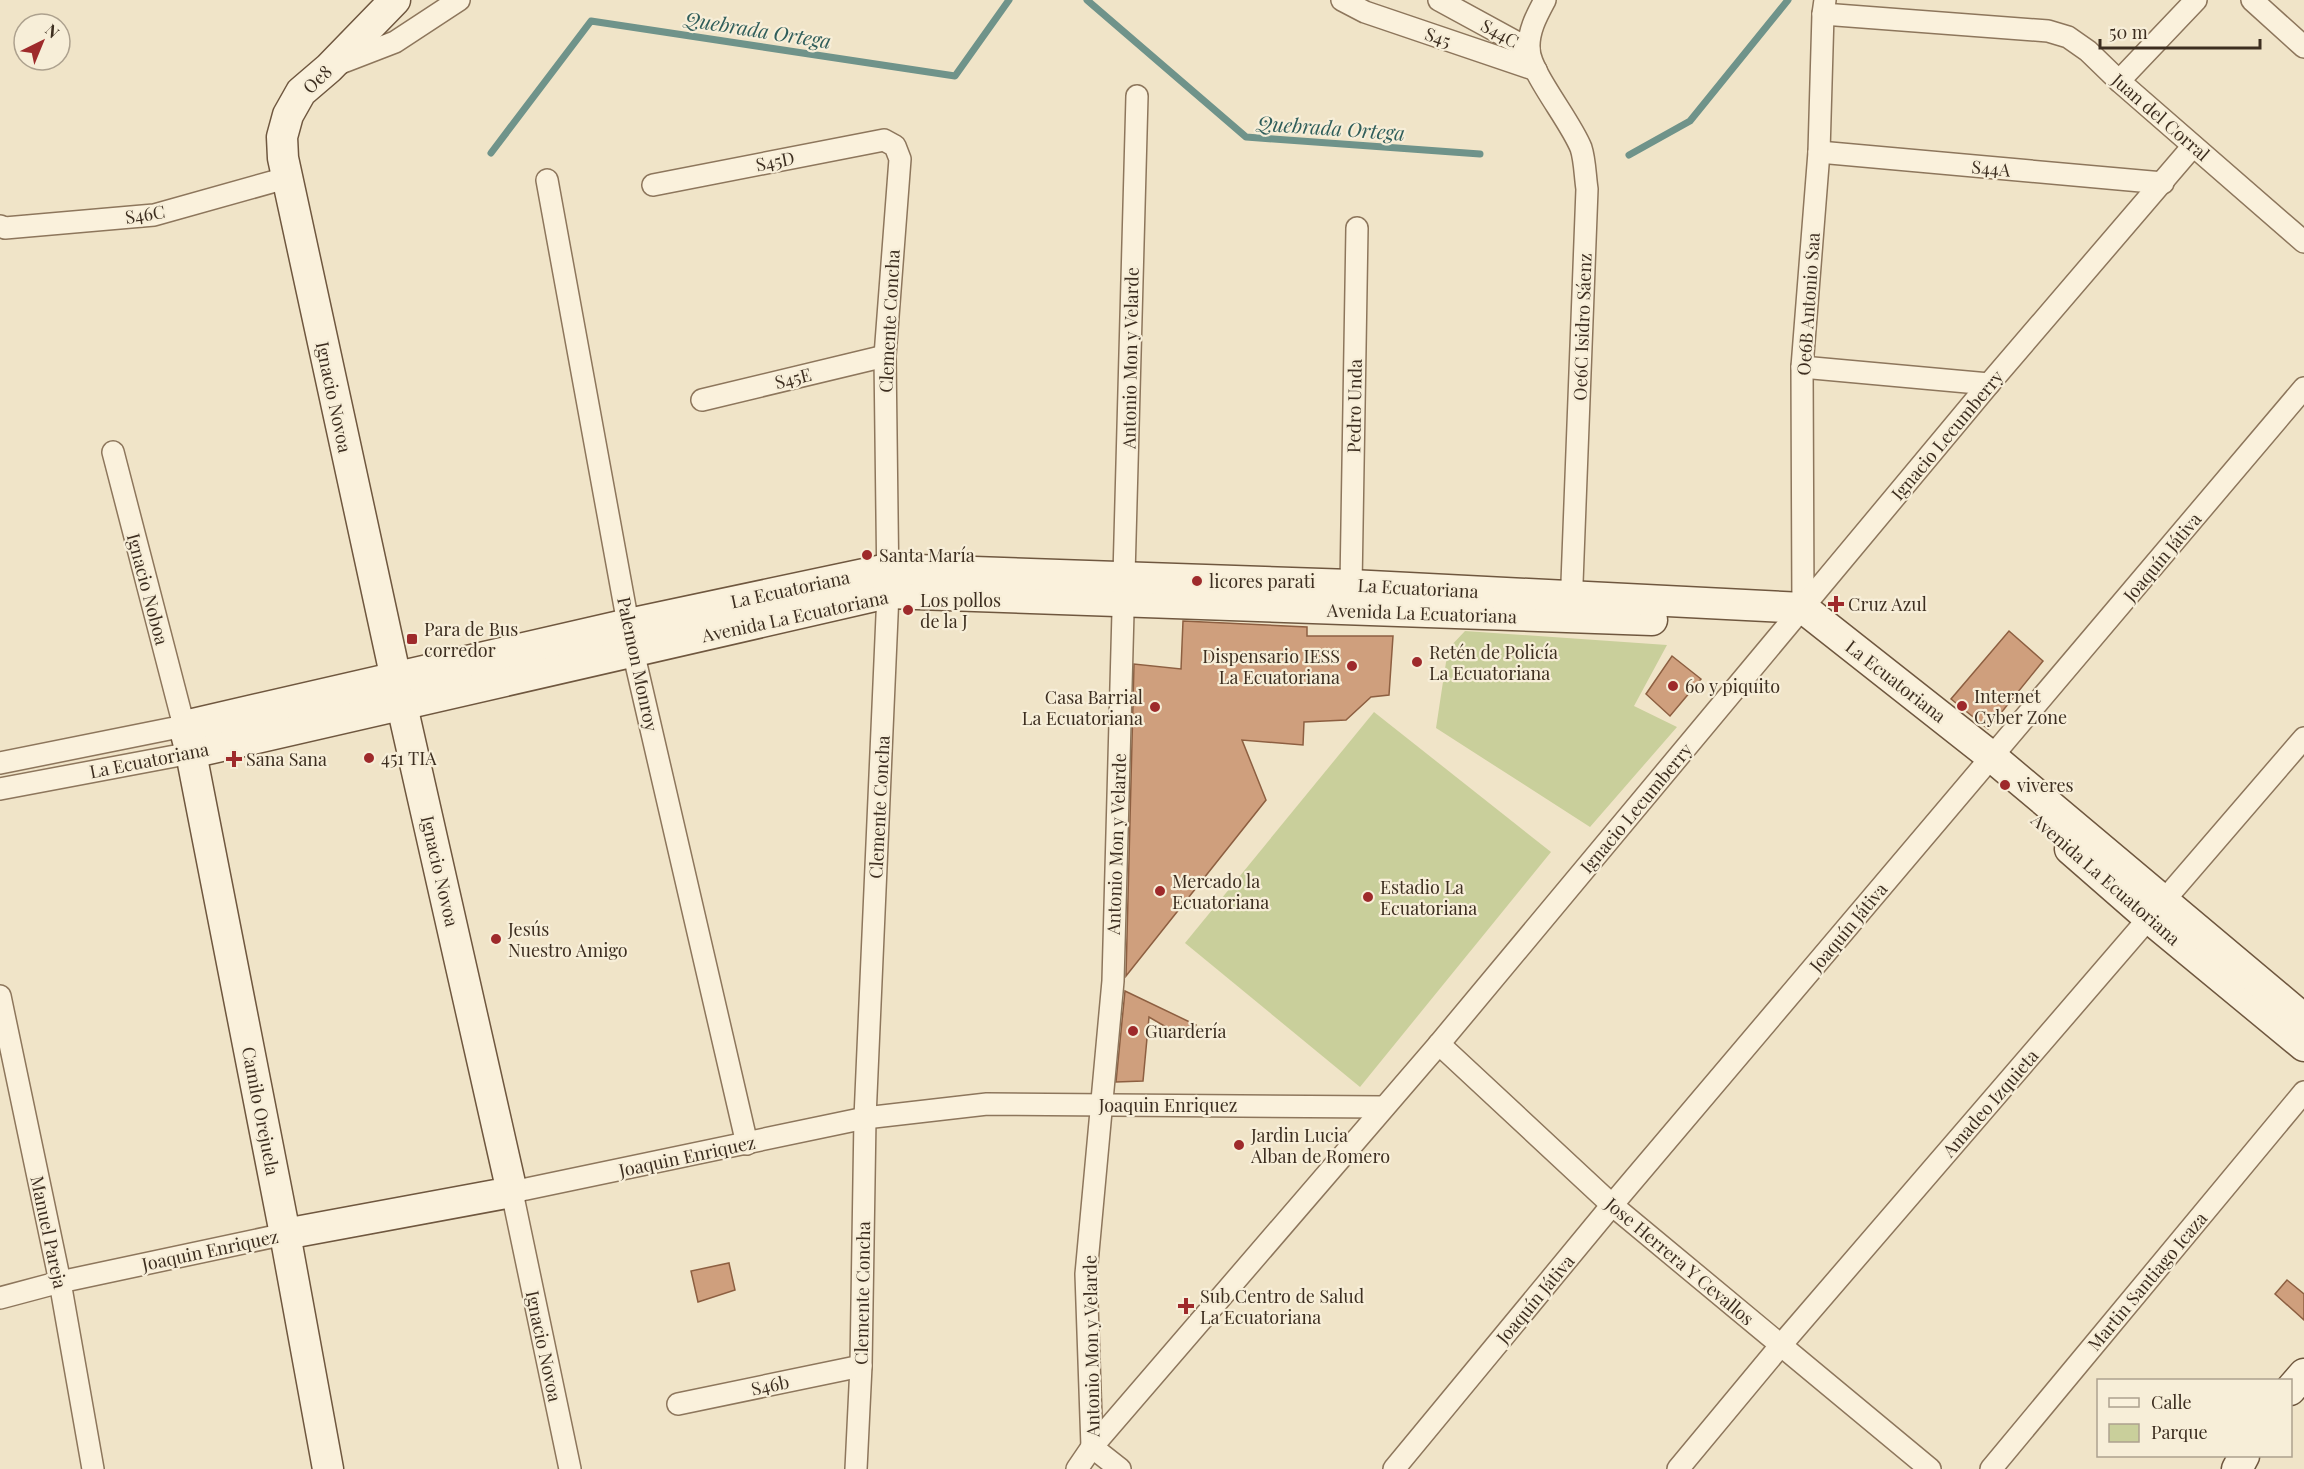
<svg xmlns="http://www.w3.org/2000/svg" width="2304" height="1469" font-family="'Playfair Display',serif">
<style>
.green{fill:#c9cf9b}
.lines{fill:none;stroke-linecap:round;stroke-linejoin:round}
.stream{stroke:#6f938a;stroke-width:7}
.building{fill:#cf9f7d;stroke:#8d5f41;stroke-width:1.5}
.street-casing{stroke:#8d765c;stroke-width:24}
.secondary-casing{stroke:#6f573f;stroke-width:33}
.street{stroke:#faf1dc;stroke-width:21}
.secondary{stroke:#faf1dc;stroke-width:30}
.poi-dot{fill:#9e2a2b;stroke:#f7eed8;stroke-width:2}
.labels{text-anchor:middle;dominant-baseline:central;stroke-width:4.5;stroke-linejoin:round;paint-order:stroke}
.street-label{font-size:18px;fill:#3d2e20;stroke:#f7eed8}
.poi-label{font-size:18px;fill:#3d2e20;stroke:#f7eed8;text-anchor:start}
.water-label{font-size:20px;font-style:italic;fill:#2f5d5a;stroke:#f7eed8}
</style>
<rect width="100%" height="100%" fill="#f0e4c8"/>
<g class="green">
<polygon points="1465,631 1667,645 1634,706 1677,727 1590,827 1436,728 1448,649"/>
<polygon points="1374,712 1551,852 1360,1087 1185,943"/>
</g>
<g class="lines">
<g class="stream">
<polyline points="1087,0 1246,137 1480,154"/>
<polyline points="491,153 591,21 955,76 1009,0"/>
<polyline points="1629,155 1690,121 1788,0"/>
</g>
</g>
<g class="building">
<polygon points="1183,621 1307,627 1307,636 1393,636 1389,695 1371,697 1346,720 1304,722 1303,745 1242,740 1266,800 1126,976 1134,664 1181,669"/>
<polygon points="2009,631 2043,661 1988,729 1951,699"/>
<polygon points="1672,656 1701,679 1670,716 1646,694"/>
<polygon points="1125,991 1196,1025 1185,1038 1149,1017 1143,1081 1116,1082"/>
<polygon points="729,1263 735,1290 698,1302 691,1271"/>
<polygon points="2287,1280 2304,1294 2304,1320 2275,1294"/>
</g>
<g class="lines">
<g class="street-casing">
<g id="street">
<polyline points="1342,0 1365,12 1536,70"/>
<polyline points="1439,0 1529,49"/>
<path d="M1545 0C1537 15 1528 31 1529 49 1530 73 1570 120 1581 148 1585 160 1585 176 1587 189L1571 609"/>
<polyline points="2252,0 2304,47"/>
<polyline points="1823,14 2048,31 2068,37 2088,51 2119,81 2304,242"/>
<polyline points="338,64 395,42 459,0"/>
<polyline points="2119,81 2196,0"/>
<polyline points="1819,152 2163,183"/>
<polyline points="547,180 633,651 747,1144"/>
<polyline points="653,185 884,140 895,146 900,159 885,356 888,593 865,1118 861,1366 856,1469"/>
<polyline points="0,226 5,228 154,215 286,178"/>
<polyline points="1802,367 1989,384"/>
<polyline points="702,400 885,356"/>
<polyline points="1351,585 1357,228"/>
<polyline points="1803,608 1802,367 1819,152 1823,14 1825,0"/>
<polyline points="0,763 184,726 113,452"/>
<polyline points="0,789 191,753"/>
<polyline points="0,996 60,1282 93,1469"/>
<polyline points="1439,1044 1612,1205 1930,1469"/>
<polyline points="0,1298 60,1282 285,1234"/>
<polyline points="678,1404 861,1366"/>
<polyline points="570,1469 512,1192 865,1118 987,1104 1384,1107"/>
<polyline points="1077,1469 1092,1447 1439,1044 1989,384 2193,146"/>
<polyline points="1120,1469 1092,1447 1086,1274 1113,981 1137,96"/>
<polyline points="1394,1469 1612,1205 2304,388"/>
<polyline points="1678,1469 1781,1345 2304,738"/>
<polyline points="1991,1469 2304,1092"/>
</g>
</g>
<g class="secondary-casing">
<g id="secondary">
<polyline points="191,753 888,593 1652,620"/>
<polyline points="2070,849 2149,918 2304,1046"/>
<polyline points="285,1234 512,1192 396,679 283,158 282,137 288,115 301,92 329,68 395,0"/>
<polyline points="2290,1390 2304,1374"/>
<polyline points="328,1469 285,1234 191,753 184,726 628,624 888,569 1351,585 1803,608 1992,757 2304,1019"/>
<polyline points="2237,1469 2244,1456"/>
</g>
</g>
<use href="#street" class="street"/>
<use href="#secondary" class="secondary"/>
</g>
<g class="poi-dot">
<circle cx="867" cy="555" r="6"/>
<circle cx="1197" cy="581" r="6"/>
<path d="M1833 595h6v6h6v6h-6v6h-6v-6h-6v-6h6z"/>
<circle cx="908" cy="610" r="6"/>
<rect x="406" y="633" width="12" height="12" rx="3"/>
<circle cx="1417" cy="662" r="6"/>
<circle cx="1352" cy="666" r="6"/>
<circle cx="1673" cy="686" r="6"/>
<circle cx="1962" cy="706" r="6"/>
<circle cx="1155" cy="707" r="6"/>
<circle cx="369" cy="758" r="6"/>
<path d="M231 750h6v6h6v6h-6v6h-6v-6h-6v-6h6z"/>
<circle cx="2005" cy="785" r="6"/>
<circle cx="1160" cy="891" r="6"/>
<circle cx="1368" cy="897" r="6"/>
<circle cx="496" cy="939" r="6"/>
<circle cx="1133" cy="1031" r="6"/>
<circle cx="1239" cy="1145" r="6"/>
<path d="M1183 1297h6v6h6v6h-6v6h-6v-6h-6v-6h6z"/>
</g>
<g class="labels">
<g class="street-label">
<text transform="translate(1500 33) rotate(29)">S44C</text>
<text transform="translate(1438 37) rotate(19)">S45</text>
<text transform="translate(317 79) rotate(-43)">Oe8</text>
<text transform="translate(2161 117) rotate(41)">Juan del Corral</text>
<text transform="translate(775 161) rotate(-11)">S45D</text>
<text transform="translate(1991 168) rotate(5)">S44A</text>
<text transform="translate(145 214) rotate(-9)">S46C</text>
<text transform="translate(1808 304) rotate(-86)">Oe6B Antonio Saa</text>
<text transform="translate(889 321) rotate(-87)">Clemente Concha</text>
<text transform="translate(1582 327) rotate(-88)">Oe6C Isidro Sáenz</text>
<text transform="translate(1130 358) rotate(-89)">Antonio Mon y Velarde</text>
<text transform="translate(793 378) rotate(-14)">S45E</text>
<text transform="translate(334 397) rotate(78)">Ignacio Novoa</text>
<text transform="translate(1354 406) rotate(-89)">Pedro Unda</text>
<text transform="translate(1947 435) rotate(-50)">Ignacio Lecumberry</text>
<text transform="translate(2162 557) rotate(-50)">Joaquín Játiva</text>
<text transform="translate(1418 588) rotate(3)">La Ecuatoriana</text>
<text transform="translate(148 589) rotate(75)">Ignacio Noboa</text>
<text transform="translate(790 589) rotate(-12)">La Ecuatoriana</text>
<text transform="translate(1422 613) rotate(2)">Avenida La Ecuatoriana</text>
<text transform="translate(795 616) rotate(-12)">Avenida La Ecuatoriana</text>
<text transform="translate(638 664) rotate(78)">Palemon Monroy</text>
<text transform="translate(1896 681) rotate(38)">La Ecuatoriana</text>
<text transform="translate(149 760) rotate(-11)">La Ecuatoriana</text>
<text transform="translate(879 807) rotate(-87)">Clemente Concha</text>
<text transform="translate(1636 808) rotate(-50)">Ignacio Lecumberry</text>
<text transform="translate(1116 844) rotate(-88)">Antonio Mon y Velarde</text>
<text transform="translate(440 871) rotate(77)">Ignacio Novoa</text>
<text transform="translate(2106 879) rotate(41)">Avenida La Ecuatoriana</text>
<text transform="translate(1848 927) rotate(-50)">Joaquín Játiva</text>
<text transform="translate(1990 1103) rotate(-49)">Amadeo Izquieta</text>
<text x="1168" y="1105">Joaquin Enriquez</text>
<text transform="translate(261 1111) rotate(79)">Camilo Orejuela</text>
<text transform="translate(687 1156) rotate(-12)">Joaquin Enriquez</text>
<text transform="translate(49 1232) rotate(78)">Manuel Pareja</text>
<text transform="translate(210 1250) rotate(-12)">Joaquin Enriquez</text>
<text transform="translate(1680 1261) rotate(40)">Jose Herrera Y Cevallos</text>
<text transform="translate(2147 1281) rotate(-50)">Martin Santiago Icaza</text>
<text transform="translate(862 1293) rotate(-89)">Clemente Concha</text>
<text transform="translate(1535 1299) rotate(-50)">Joaquín Játiva</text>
<text transform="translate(544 1346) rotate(78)">Ignacio Novoa</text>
<text transform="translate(1091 1346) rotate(-91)">Antonio Mon y Velarde</text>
<text transform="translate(770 1385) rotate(-12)">S46b</text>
</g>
<g class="poi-label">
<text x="879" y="555">Santa María</text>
<text x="1209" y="581">licores parati</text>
<text x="920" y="600">Los pollos<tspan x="920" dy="21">de la J</tspan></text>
<text x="1848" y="604">Cruz Azul</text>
<text x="424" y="629">Para de Bus<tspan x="424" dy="21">corredor</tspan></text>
<text x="1429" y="652">Retén de Policía<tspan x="1429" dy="21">La Ecuatoriana</tspan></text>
<text x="1340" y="656" text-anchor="end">Dispensario IESS<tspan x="1340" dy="21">La Ecuatoriana</tspan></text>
<text x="1685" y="686">60 y piquito</text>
<text x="1974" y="696">Internet<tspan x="1974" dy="21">Cyber Zone</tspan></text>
<text x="1143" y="697" text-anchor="end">Casa Barrial<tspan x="1143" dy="21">La Ecuatoriana</tspan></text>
<text x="381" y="758">451 TIA</text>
<text x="246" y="759">Sana Sana</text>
<text x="2017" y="785">viveres</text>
<text x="1172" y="881">Mercado la<tspan x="1172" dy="21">Ecuatoriana</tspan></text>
<text x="1380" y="887">Estadio La<tspan x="1380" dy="21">Ecuatoriana</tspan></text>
<text x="508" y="929">Jesús<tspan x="508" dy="21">Nuestro Amigo</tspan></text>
<text x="1145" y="1031">Guardería</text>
<text x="1251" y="1135">Jardin Lucia<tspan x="1251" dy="21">Alban de Romero</tspan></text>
<text x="1200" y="1296">Sub Centro de Salud<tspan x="1200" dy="21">La Ecuatoriana</tspan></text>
</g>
<g class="water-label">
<text transform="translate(758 29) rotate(9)">Quebrada Ortega</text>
<text transform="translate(1331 127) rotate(4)">Quebrada Ortega</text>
</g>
</g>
<rect x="2097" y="1379" width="195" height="78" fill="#f7eed8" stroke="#ada18e" stroke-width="1.5"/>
<rect x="2109" y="1398" width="30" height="9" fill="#faf1dc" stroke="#ada18e" stroke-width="1.5"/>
<text x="2151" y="1409" font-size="18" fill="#3d2e20">Calle</text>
<rect x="2109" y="1424" width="30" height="18" fill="#c9cf9b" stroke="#ada18e" stroke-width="1.5"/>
<text x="2151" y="1439" font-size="18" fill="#3d2e20">Parque</text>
<g transform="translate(42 42) rotate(43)"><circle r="28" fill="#f7eed8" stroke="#ada18e" stroke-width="1.5"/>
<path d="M0-4.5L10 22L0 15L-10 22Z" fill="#9e2a2b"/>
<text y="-9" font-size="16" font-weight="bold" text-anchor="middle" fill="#3d2e20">N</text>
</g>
<path d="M2100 39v9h160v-9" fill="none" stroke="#3d2e20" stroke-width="3"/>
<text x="2109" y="39" font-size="18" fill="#3d2e20" stroke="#f7eed8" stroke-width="4.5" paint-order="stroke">50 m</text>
</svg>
